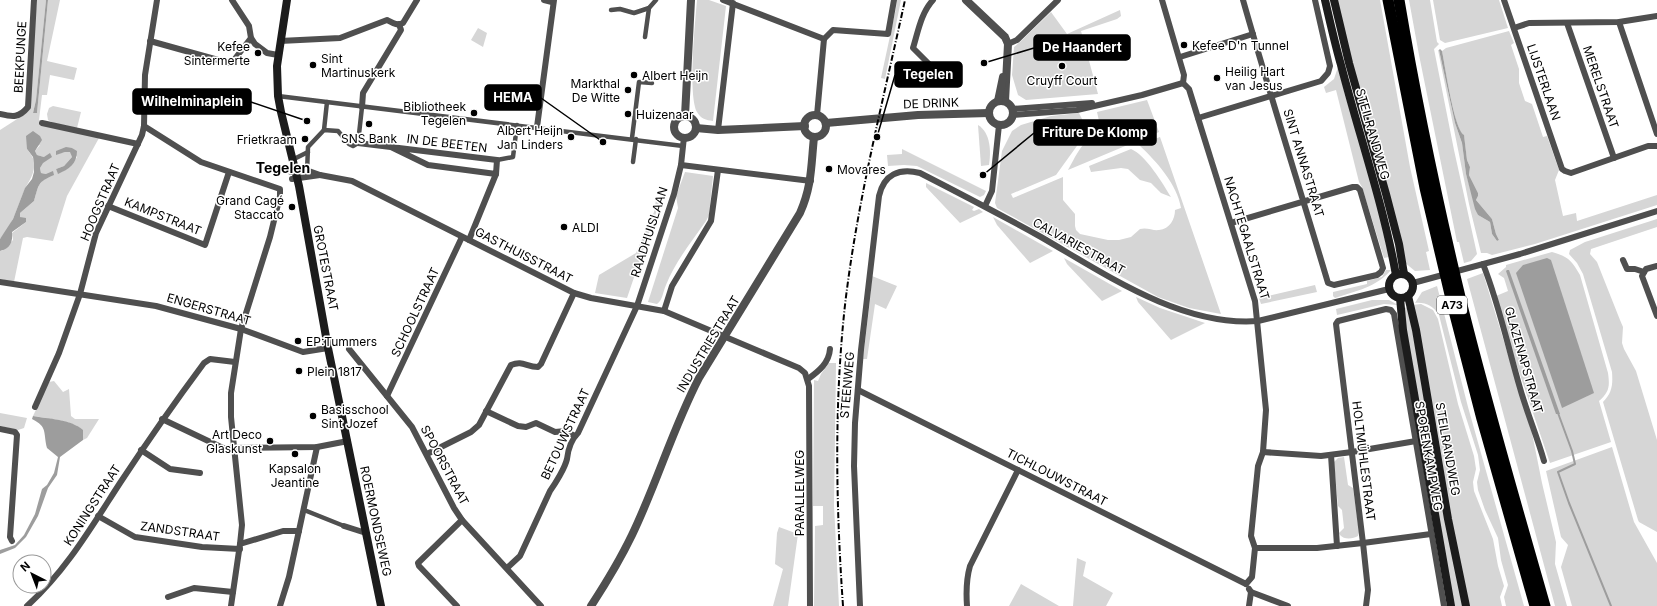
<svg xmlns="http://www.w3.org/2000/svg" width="1657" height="606" font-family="Inter,sans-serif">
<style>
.green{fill:#d6d6d6;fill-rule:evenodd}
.water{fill:#9d9d9d}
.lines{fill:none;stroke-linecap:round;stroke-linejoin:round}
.stream{stroke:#9d9d9d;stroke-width:2}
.pedestrian{stroke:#4f4f4f;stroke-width:4.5}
.minor{stroke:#4f4f4f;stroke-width:6}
.tertiary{stroke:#4f4f4f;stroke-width:8}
.secondary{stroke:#1c1c1c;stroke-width:8}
.motorway{stroke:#000;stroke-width:11}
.rail{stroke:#000;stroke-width:2;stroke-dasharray:6 2 1 2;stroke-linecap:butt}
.poi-dot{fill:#000;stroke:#fff;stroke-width:1.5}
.labels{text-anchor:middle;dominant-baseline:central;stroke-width:3;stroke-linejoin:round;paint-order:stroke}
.shield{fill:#fff;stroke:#4c4c4c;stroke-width:1}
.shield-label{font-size:11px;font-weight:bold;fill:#000}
.poi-label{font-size:12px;fill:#000;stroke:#fff;text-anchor:start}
.street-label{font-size:12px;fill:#000;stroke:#fff}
.quarter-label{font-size:14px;font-weight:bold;fill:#000;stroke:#fff}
.leader{fill:none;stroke:#000;stroke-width:1.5}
.callout-dot{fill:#000;stroke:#fff;stroke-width:1.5}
.callout{fill:#000;stroke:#000;stroke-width:1.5}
.callout-label{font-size:13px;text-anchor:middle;font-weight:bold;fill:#fff}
</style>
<rect width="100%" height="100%" fill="#fff"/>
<g class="green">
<path d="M37 0H46L36 100 33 113H37L48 0H60L47 61 77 68 74 80 50 75 47 95H42L39 120 99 138 67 196 53 241 27 237 23 238 14 282 0 279V251H2L13 240 12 233 26 222 20 217V213L34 201C37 191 37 184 46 178V174L41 173 40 168 44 157 37 155 35 151 40 145 27 149C30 154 34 157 34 163 35 174 29 180 25 189 17 206 14 224 0 239V130L25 114ZM72 148 77 157C72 166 67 170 58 173L56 169 64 166 72 157 71 152H65L56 154Z"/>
<path d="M697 0H709L726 6 713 121C706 120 701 119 697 112 688 94 695 23 697 0Z"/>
<polygon points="897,0 901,0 885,79 881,78 896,8"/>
<polygon points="1335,0 1380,0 1410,167 1429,251 1426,252 1430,270 1415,271 1404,262"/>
<polygon points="1409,0 1430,0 1437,42 1439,44 1434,49 1454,150 1477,254 1471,261 1464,263 1459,242 1457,242 1419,55"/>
<polygon points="1433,0 1499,0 1508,28 1445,43 1440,40"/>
<polygon points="1120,10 1121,16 1117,19 1081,31 1098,94 1026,100 1018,95 1012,75 1014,47 1020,42 1051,12 1067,34"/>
<polygon points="478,28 487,33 483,47 471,40"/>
<path d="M1509 31 1514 43 1511 45 1519 69V83L1525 101 1532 104 1543 137 1547 136 1559 170 1555 180 1563 216 1576 213 1577 221 1657 195V205L1535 244 1492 255 1487 253H1481L1469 204 1438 50H1439L1455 123 1462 143 1466 174 1478 215 1490 222 1492 234 1497 241 1499 240 1496 234 1492 219 1476 200 1478 196V193L1469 175 1470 167 1467 160 1464 136C1454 129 1445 66 1442 51L1446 48Z"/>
<polygon points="1338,67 1345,95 1371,178 1389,257 1384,258 1362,187 1359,182 1336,90 1326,93 1324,87 1334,79"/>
<polygon points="1147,100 1159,132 1136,142 1127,137 1101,130 1097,112"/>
<polygon points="53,106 81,112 77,128 54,123 48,120 47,114 49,108"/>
<path d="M1079 113 1083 121 1087 132 1056 175 1011 194 1013 198 1063 177V200L1075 214V226L1076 230 1080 234 1108 240H1119L1131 237 1140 229C1147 227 1153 231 1159 230 1170 229 1175 219 1175 210L1181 208C1177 184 1157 162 1139 145L1160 137 1221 314 1189 308 1158 297 997 208 995 203 1002 151 1012 131 1021 125 1051 116Z"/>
<path d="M978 125C991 133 991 152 989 165L981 166Z"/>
<path d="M1096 136 1111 137 1130 144 1068 170C1075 158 1082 140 1096 136Z"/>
<polygon points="902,149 986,191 984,195 980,197 917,166 904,165 888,166 887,155 902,154"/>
<path d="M1131 149C1146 155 1163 184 1171 197L1161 193 1151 183 1140 180 1128 169 1121 168 1091 172 1089 166Z"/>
<path d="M685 172 713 176 709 215 706 221C692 241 675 262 666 285 663 291 663 300 657 304L648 302 678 208 676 196Z"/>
<polygon points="926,183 974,207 972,210 974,211 979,209 983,212 960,223 926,187"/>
<polygon points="656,200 660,201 627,298 595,293 599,275 636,253 654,212"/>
<polygon points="993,217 1053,251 1030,263 997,225"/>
<path d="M1657 219V227L1591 249 1590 254 1597 262 1620 320 1623 327 1622 343 1624 349 1636 371 1657 440V532L1639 522 1638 520 1603 402C1612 393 1613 385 1612 372L1583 274 1577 263 1569 254 1570 250 1585 242Z"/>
<path d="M1552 252C1569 257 1571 260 1580 275L1608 373C1610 387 1609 392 1599 401L1611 442 1550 463 1514 357 1496 296 1508 291 1504 278 1498 274 1506 267V265Z"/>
<polygon points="1064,258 1122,291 1102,301 1067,264"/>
<path d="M1386 270H1391C1377 287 1356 291 1335 298L1333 296V292L1367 284V281L1382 277Z"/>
<polygon points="1483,273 1532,433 1542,483 1556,542 1555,564 1567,606 1555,606 1467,279"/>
<polygon points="872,276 897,286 886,309 875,304 867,359 863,359 870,300"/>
<polygon points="1315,285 1317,292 1261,304 1259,298"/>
<path d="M1437 286 1468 407 1524 606H1506L1504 597 1508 585 1501 560 1498 538 1485 510 1478 490 1477 482 1480 470 1478 455 1461 402 1439 315C1433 306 1426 302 1415 303L1422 292Z"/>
<polygon points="1136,297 1160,308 1205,323 1171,340 1138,302"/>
<polygon points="1372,300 1389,300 1398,305 1384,304 1337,315 1336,309"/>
<polygon points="1421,304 1433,310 1438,319 1458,404 1474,456 1476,469 1473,482 1474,491 1493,539 1498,566 1504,586 1500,597 1502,606 1467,606 1412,305"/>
<polygon points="1408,307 1463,606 1454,606 1406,329 1404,308"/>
<polygon points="829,363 836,363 834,505 839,606 814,606 815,526 823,525 823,506 813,506 814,380 818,381 821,374"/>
<path d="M54 381 63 392 69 389 71 416 75 419H99L87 438 83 440C83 435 84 432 80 428 73 421 44 418 33 416L49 382Z"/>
<polygon points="0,413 27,418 24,428 18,430 0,426"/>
<polygon points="1612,447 1634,522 1657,563 1657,606 1572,606 1561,567 1568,545 1561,537 1546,471"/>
<path d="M1344 457 1348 485 1353 488 1359 532 1358 536C1353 539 1344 540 1340 535L1339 533 1344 528 1342 510 1338 506 1334 462 1338 458Z"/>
<polygon points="779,527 798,534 788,606 773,606 783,569 775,564 777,533"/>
<polygon points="1077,558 1086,562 1083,576 1113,593 1106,606 1073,606"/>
<polygon points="1021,584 1059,606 1009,606"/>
</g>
<g class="water">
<polygon points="46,0 48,0 37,113 33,113 36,100"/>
<path d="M1440 49 1442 51C1445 65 1454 129 1464 135L1467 160 1470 167 1469 175 1478 193V196L1476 200 1492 219 1496 234 1499 240 1497 241 1492 234 1490 222 1478 215 1475 209 1466 174 1462 143 1455 123 1439 50Z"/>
<path d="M33 131 40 136 42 140 35 151 37 155 44 157 50 153 52 157 43 163 40 168 41 173 46 174 53 171 54 175C37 182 39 185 34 201L20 213V217L26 218V222L12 232C13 242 10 249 0 251V239L13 219 25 188 32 179 34 172V163L33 157 27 149 26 136Z"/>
<path d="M66 147 72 148 77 151C77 164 69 169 58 174L56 169 64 166 72 157 70 152H65L56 155V151Z"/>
<polygon points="1547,258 1551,260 1594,393 1562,408 1516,273 1523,265"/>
<polygon points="1507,270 1509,270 1560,414 1556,414 1506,271"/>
<path d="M33 416C48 419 71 419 83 430V440L60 457 57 475 48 488 38 516 26 537 15 548 0 554V550L15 545 24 535 35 514 42 489 47 485 54 473 58 457 47 448C43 432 48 427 32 419Z"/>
</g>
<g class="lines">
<polyline class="stream" points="1558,413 1572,451 1575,464 1558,472 1569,503 1611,606"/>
<g class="pedestrian">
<polyline points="611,10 620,9 634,13 649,8"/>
<polyline points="645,37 649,8 656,0"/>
<polyline points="278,96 683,146"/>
<polyline points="324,130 327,102"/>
<polyline points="632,138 639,82 652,83"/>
<polyline points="296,158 308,152"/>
<polyline points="497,160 513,157 517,125"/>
<polyline points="633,162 636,139"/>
<polyline points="307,172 308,147 324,130 338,131 349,144 353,146 358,143 362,107"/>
<polyline points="304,510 344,526"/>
</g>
<g class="minor">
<polyline points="232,0 249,26 251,38 255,44 267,53 278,55"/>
<polyline points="544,0 552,2"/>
<polyline points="723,0 824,39 833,30 888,34 894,0"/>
<polyline points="1162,0 1184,75 1183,83"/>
<polyline points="1504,0 1562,169 1565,171 1571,173 1648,146 1657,146"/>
<polyline points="1619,22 1657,134"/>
<polyline points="1567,23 1614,158"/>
<polyline points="1514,28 1529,23 1619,22 1657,16"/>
<polyline points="150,41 229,63 234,60 251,38"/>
<path d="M280 41 340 38 387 20C393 23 396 26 403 23L417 0"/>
<polyline points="1008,44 1017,40 1058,0"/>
<polyline points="1180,57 1253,34"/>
<path d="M929 64 913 48C918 32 921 13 933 0"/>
<polyline points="1183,83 1189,89 1198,118 1255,301 1266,410 1263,452 1258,466 1251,536 1255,548 1252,577 1246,584"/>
<polyline points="362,107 363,93 401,30 399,24"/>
<polyline points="1012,109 1092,103"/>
<path d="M0 114C13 117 19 118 28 107L34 0"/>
<polyline points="817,115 824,39"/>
<polyline points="1013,115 1077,110 1142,95 1183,83"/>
<polyline points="1198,118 1321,81 1328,73 1330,66 1315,0"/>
<polyline points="42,123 138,144"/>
<polyline points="144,126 201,162 280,189 280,196 270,237 241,329 231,393 231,417 242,525 240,544 231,606"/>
<polyline points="537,127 554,0"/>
<polyline points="718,130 733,3"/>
<polyline points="358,143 497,160 496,174 428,165 391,147"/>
<polyline points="681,165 811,181"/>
<polyline points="291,172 306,170 320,175 352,181 574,293 591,298 664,311 799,368 805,373 809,386 810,606"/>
<polyline points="292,179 320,175"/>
<polyline points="108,206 205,245 229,172"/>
<polyline points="985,206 992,191 999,125"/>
<path d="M1231 223 1353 187H1357L1360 190 1383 268 1381 272 1377 275 1334 285 1328 283C1300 189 1270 95 1243 0"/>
<polyline points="469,240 496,174"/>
<polyline points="1623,260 1627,269 1635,269 1644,272"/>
<path d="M1483 264C1499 304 1508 347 1520 388 1527 413 1537 436 1544 461"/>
<polyline points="1657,266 1646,269 1642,276 1657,316"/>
<polyline points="0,282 156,306 241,329 303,352 328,348"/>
<polyline points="1413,283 1520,254 1657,211"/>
<polyline points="664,311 672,286 711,221 718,170"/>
<polyline points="349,349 412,427 454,508 462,520 541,606"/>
<path d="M808 379C819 371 829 363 830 349"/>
<polyline points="858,390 1246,584"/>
<polyline points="387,396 462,237"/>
<polyline points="35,407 59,353 80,294 96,233 142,135 144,126 145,75 157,0"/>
<polyline points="486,411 518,426 526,427 536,423 555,432 566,431 575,436"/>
<polyline points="162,419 223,448 317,447 348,441"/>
<polyline points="0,429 15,432 17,435 10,537 12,541"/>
<polyline points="141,450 170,469 200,473"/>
<polyline points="1263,452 1321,456 1352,452 1416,441"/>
<path d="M427 454 471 432 479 425 511 365C523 360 526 367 538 367L541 364 574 293"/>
<polyline points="1331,455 1337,546"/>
<polyline points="98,516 135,537 202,547 240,549"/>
<polyline points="344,526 366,533"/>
<polyline points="240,544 283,531 299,531"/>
<polyline points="1255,548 1317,548 1363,543 1431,534"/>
<path d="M507 568 520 556 550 491C555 484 565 468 567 459 568 450 571 440 578 433L637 306 674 194 681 165 684 137"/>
<polyline points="1249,589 1251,592 1249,606"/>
<polyline points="1251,592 1288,606"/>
<polyline points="168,597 194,588 233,592"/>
<path d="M27 606C66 571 92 526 120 483 147 442 175 402 204 363L210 359 235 362"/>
<polyline points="280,606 289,577 317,447"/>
<polyline points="457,606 419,566 418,563 462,520"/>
<path d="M860 606 854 466 855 423 861 350 879 196C884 174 899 168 920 173 961 194 1001 215 1041 237 1105 274 1181 327 1258 321L1389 289"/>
<path d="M967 606C966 592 966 580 970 566L1018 470"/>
<polyline points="1366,606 1368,590 1363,543 1336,324 1338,321 1386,309 1391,310 1394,314 1444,606"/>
</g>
<g class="tertiary">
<polyline points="966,0 1005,37 1008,44 1005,101"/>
<circle cx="1001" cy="113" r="12"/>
<polyline points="998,101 1003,77"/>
<circle cx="815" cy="126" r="11"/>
<polyline points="685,116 691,0"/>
<circle cx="685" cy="127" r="11"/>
<polyline points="826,123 918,115 989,113"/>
<polyline points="696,128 718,130 805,126"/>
<path d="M591 606C606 583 620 560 632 535 657 483 673 428 699 378L800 213C812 186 811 166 814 137"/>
</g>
<g class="secondary">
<polyline points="287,0 277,66 278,96 281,112 299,186 328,348 381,606"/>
<path d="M1325 0C1330 22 1335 44 1341 65 1359 135 1383 203 1396 275"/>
<polyline points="1334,0 1349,63 1386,194 1399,244 1404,274"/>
<circle cx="1401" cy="286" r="12"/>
<polyline points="1408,296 1416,330 1448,519 1466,606"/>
<polyline points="1400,298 1403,330 1451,606"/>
</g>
<g class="motorway">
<polyline points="1388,0 1425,188 1452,303 1482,419 1535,606"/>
<path d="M1399 0C1416 101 1437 201 1461 301 1486 403 1516 504 1545 606"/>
</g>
<path class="rail" d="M843 606C836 506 834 405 845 305 857 202 883 101 905 0"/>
</g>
<g class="poi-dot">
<circle cx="1184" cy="45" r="4"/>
<circle cx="258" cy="53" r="4"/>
<circle cx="313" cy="65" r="4"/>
<circle cx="1062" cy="66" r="4"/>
<circle cx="634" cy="75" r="4"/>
<circle cx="1217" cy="78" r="4"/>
<circle cx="628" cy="90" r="4"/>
<circle cx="474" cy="113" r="4"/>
<circle cx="628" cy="114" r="4"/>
<circle cx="369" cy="124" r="4"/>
<circle cx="571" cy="137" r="4"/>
<circle cx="305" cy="139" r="4"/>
<circle cx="829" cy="169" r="4"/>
<circle cx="292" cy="207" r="4"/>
<circle cx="564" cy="227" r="4"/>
<circle cx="298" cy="341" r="4"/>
<circle cx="299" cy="371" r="4"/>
<circle cx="313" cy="416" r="4"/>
<circle cx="270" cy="441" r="4"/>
<circle cx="295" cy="454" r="4"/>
</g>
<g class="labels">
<rect class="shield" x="1437" y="296" width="30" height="18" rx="3"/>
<g class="shield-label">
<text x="1452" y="305">A73</text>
</g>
<g class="poi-label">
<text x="1192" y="45">Kefee D'n Tunnel</text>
<text x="250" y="46" text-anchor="end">Kefee<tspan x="250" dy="14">Sintermerte</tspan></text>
<text x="321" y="58">Sint<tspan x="321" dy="14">Martinuskerk</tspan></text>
<text x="1225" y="71">Heilig Hart<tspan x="1225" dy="14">van Jesus</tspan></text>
<text x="642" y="75">Albert Heijn</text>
<text x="1062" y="80" text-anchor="middle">Cruyff Court</text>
<text x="620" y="83" text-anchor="end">Markthal<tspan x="620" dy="14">De Witte</tspan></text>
<text x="466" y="106" text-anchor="end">Bibliotheek<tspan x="466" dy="14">Tegelen</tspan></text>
<text x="636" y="114">Huizenaar</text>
<text x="563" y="130" text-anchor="end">Albert Heijn<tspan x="563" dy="14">Jan Linders</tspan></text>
<text x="369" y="138" text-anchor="middle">SNS Bank</text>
<text x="297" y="139" text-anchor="end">Frietkraam</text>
<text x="837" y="169">Movares</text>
<text x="284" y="200" text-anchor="end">Grand Cagé<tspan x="284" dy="14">Staccato</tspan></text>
<text x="572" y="227">ALDI</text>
<text x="306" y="341">EP:Tummers</text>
<text x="307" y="371">Plein 1817</text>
<text x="321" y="409">Basisschool<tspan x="321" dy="14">Sint Jozef</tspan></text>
<text x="262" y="434" text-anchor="end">Art Deco<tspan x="262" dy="14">Glaskunst</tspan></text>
<text x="295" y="468" text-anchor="middle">Kapsalon<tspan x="295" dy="14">Jeantine</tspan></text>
</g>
<g class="street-label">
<text transform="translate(20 57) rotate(-87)">BEEKPUNGE</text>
<text transform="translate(1544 82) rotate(71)">LIJSTERLAAN</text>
<text transform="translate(1601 87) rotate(71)">MERELSTRAAT</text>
<text transform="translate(931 103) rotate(-2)">DE DRINK</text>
<text transform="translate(1373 134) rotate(74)">STEILRANDWEG</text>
<text transform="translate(447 143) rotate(7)">IN DE BEETEN</text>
<text transform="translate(1304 163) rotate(73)">SINT ANNASTRAAT</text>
<text transform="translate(100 202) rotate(-67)">HOOGSTRAAT</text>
<text transform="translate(163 216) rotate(22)">KAMPSTRAAT</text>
<text transform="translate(649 232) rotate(-72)">RAADHUISLAAN</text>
<text transform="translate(1247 238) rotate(73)">NACHTEGAALSTRAAT</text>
<text transform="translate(1079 246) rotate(29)">CALVARIESTRAAT</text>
<text transform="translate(524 255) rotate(27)">GASTHUISSTRAAT</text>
<text transform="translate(326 268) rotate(79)">GROTESTRAAT</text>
<text transform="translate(209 309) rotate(16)">ENGERSTRAAT</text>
<text transform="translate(415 312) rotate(-65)">SCHOOLSTRAAT</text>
<text transform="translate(708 344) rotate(-59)">INDUSTRIESTRAAT</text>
<text transform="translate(1524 360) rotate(74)">GLAZENAPSTRAAT</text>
<text transform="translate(847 385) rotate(-85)">STEENWEG</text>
<text transform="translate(565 434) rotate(-65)">BETOUWSTRAAT</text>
<text transform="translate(1448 449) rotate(80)">STEILRANDWEG</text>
<text transform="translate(1429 456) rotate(80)">SPORENKAMPWEG</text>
<text transform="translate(1364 461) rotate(83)">HOLTMÜHLESTRAAT</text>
<text transform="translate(445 465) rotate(62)">SPOORSTRAAT</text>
<text transform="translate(1057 477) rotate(27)">TICHLOUWSTRAAT</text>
<text transform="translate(799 493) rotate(-90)">PARALLELWEG</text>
<text transform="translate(92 505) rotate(-57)">KONINGSTRAAT</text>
<text transform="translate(376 521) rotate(78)">ROERMONDSEWEG</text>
<text transform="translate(180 531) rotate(8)">ZANDSTRAAT</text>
</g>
<g class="quarter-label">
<text x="283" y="167">Tegelen</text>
</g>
</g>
<path class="leader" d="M984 63L1034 48M877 137L895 75M603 142L541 98M307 121L251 102M983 175L1034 133"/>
<g class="callout-dot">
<circle cx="984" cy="63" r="4"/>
<circle cx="877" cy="137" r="4"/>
<circle cx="603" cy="142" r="4"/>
<circle cx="307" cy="121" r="4"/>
<circle cx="983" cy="175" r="4"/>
</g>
<g class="callout">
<rect x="1034" y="35" width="96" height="25" rx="4"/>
<rect x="895" y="62" width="67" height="25" rx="4"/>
<rect x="485" y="85" width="56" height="25" rx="4"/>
<rect x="133" y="89" width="118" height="25" rx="4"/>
<rect x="1034" y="120" width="122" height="25" rx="4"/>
</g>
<g class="callout-label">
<text x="1082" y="52">De Haandert</text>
<text x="928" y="79">Tegelen</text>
<text x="513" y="102">HEMA</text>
<text x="192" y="106">Wilhelminaplein</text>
<text x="1095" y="137">Friture De Klomp</text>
</g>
<g transform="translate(32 574) rotate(318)"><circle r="19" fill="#ffffff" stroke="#999999"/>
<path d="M0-3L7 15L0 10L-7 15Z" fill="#000000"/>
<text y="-6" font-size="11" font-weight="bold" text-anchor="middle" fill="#000000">N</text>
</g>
</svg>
